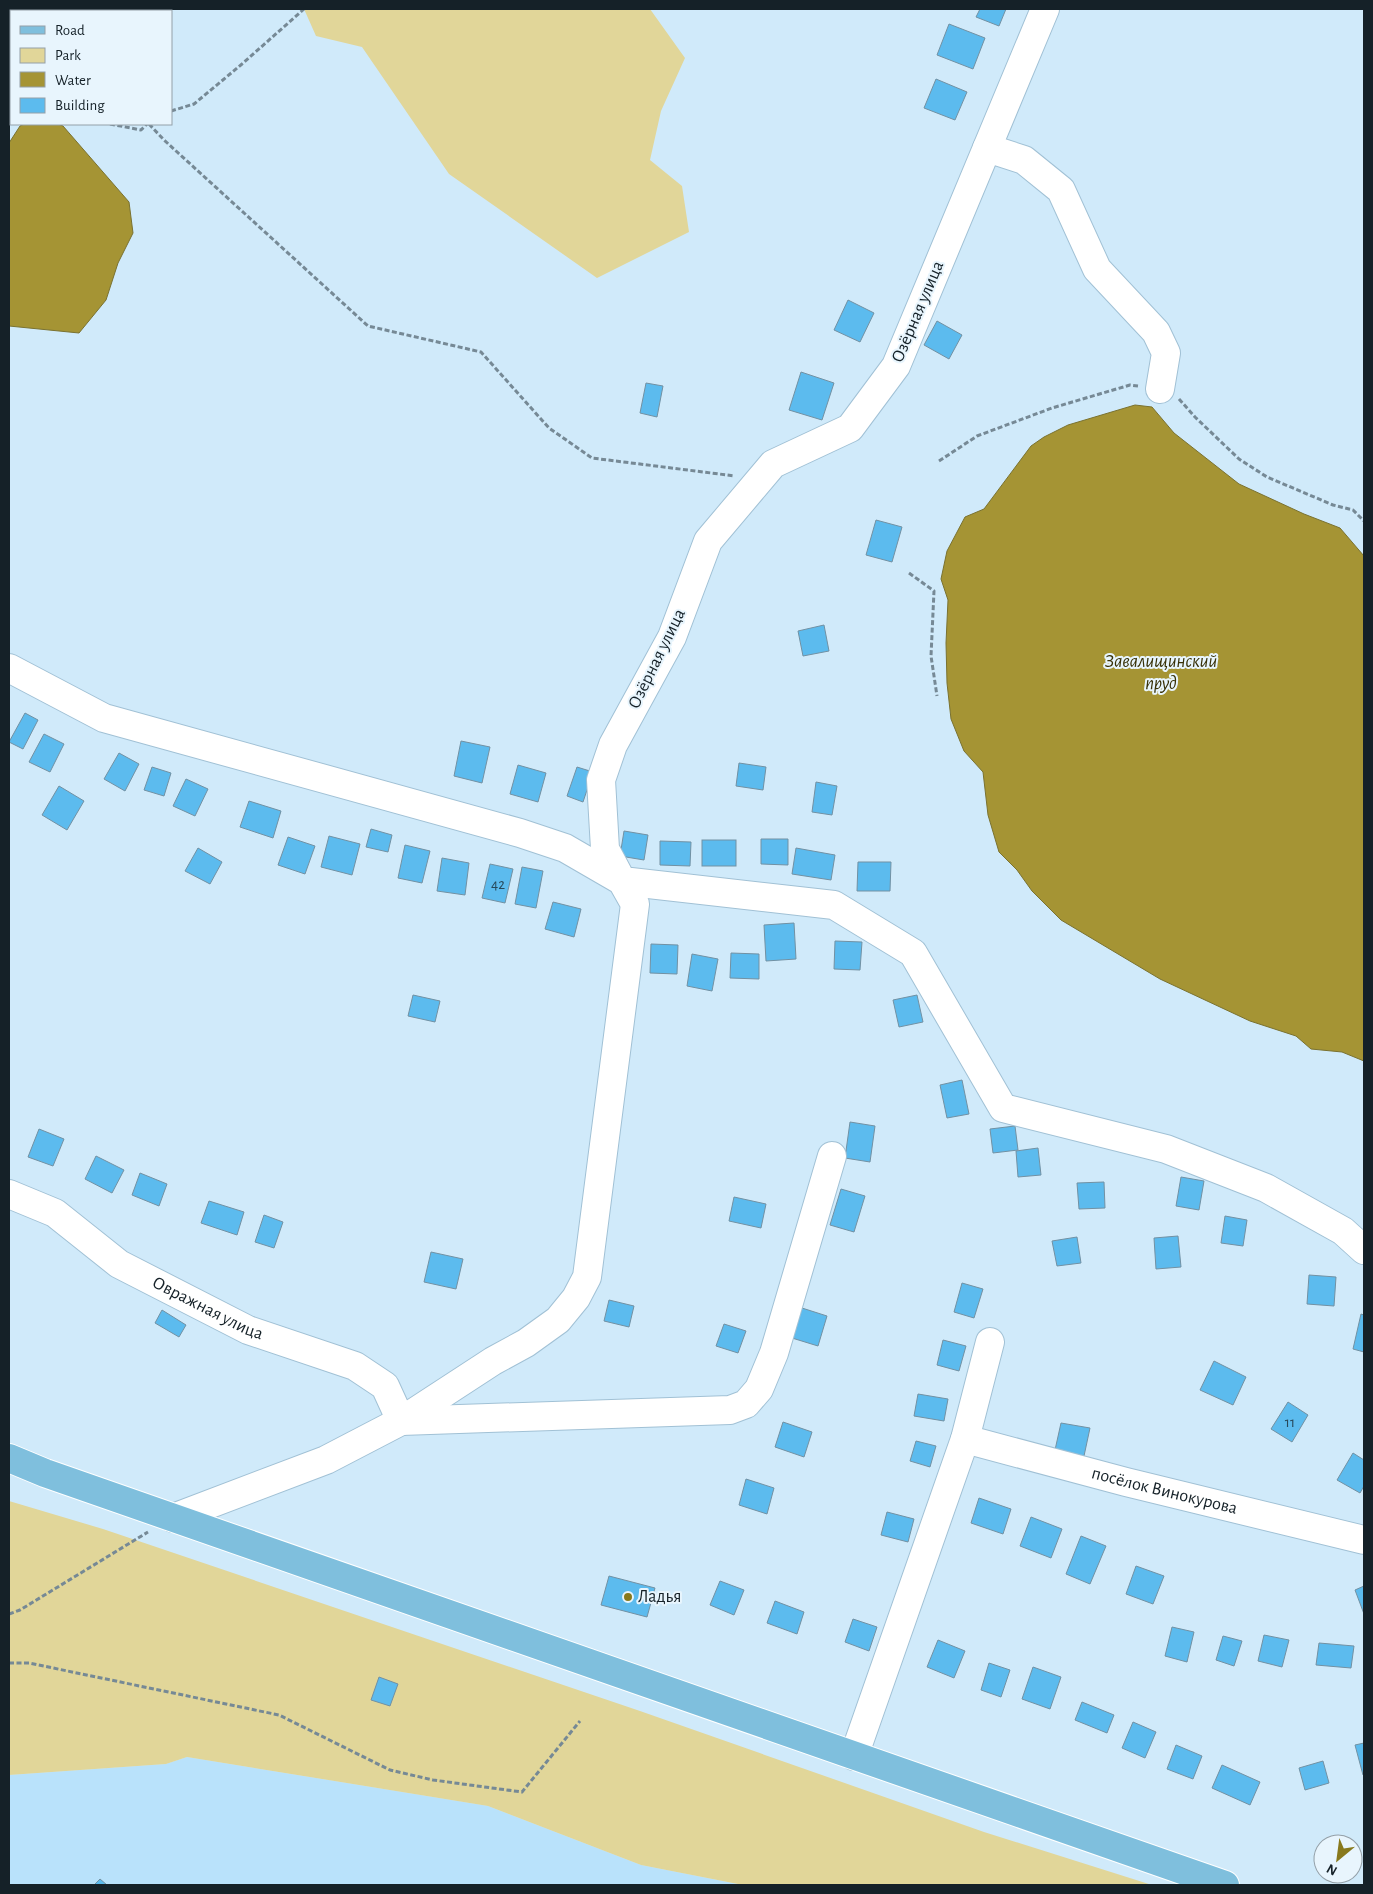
<svg xmlns="http://www.w3.org/2000/svg" width="1373" height="1894" font-family="'Alegreya Sans',sans-serif">
<style>
.built{fill:#b9e2fb}
.green{fill:#e1d699}
.water{fill:#a59434;stroke:#7a7230}
.building{fill:#5cbbee;stroke:#7291a3}
.lines{fill:none;stroke-linecap:round;stroke-linejoin:round}
.minor-casing{stroke:#a1c1d5;stroke-width:30}
.major-casing{stroke:#fff;stroke-width:30}
.path{stroke:#768995;stroke-width:3;stroke-dasharray:5 2.5;stroke-linecap:butt}
.minor{stroke:#fff;stroke-width:28}
.major{stroke:#7fbfdd;stroke-width:28}
.poi-dot{fill:#88791d;stroke:#e8f5fd;stroke-width:2}
.labels{text-anchor:middle;dominant-baseline:central;stroke-width:4;stroke-linejoin:round;paint-order:stroke}
.number-label{font-size:15px;fill:#27485a}
.street-label{font-size:18px;fill:#152128;stroke:#e8f5fd}
.poi-label{font-size:18px;fill:#152128;stroke:#e8f5fd;text-anchor:start}
.water-label{font-size:19px;font-style:italic;fill:#373006;stroke:#e8f5fd}
</style>
<rect width="100%" height="100%" fill="#d0eafa"/>
<polygon class="built" points="187,1757 488,1806 641,1865 743,1885 9,1885 9,1775 166,1764"/>
<g class="green">
<polygon points="304,9 650,9 685,58 661,111 650,160 682,186 689,232 597,278 449,174 362,47 316,36"/>
<polygon points="9,1501 103,1529 640,1711 984,1832 1152,1885 743,1885 641,1865 488,1806 187,1757 166,1764 9,1775"/>
</g>
<g class="water">
<polygon points="24,124 58,124 63,126 129,202 133,233 118,263 106,300 79,333 9,326 9,143 20,126"/>
<polygon points="1135,405 1152,407 1174,433 1239,484 1304,514 1340,528 1364,556 1364,1061 1342,1052 1311,1049 1296,1036 1250,1021 1160,979 1061,920 1032,891 1017,870 999,852 988,815 983,772 964,751 951,719 947,683 946,643 948,600 941,579 947,551 965,517 984,509 1031,446 1044,437 1068,425"/>
</g>
<g class="building">
<polygon points="980,9 1006,9 999,26 976,17"/>
<polygon points="949,24 985,38 973,69 937,55"/>
<polygon points="936,79 967,92 955,120 924,108"/>
<polygon points="848,300 874,313 860,342 834,330"/>
<polygon points="937,321 962,335 949,359 924,345"/>
<polygon points="801,372 834,383 822,420 789,410"/>
<polygon points="646,383 663,386 657,417 640,413"/>
<polygon points="876,520 902,527 892,562 866,555"/>
<polygon points="824,625 829,651 803,656 798,631"/>
<polygon points="25,713 38,720 23,749 9,742"/>
<polygon points="44,734 64,744 50,772 29,762"/>
<polygon points="461,741 490,747 482,783 454,776"/>
<polygon points="119,753 139,764 125,791 104,779"/>
<polygon points="739,763 766,767 763,790 736,786"/>
<polygon points="518,765 546,773 538,802 510,794"/>
<polygon points="152,767 171,773 164,796 144,790"/>
<polygon points="577,767 593,772 583,802 567,796"/>
<polygon points="186,779 208,789 195,816 173,806"/>
<polygon points="816,782 837,786 832,815 812,812"/>
<polygon points="59,786 84,801 67,830 42,815"/>
<polygon points="249,801 281,811 273,838 240,827"/>
<polygon points="371,829 392,835 388,852 366,847"/>
<polygon points="624,831 648,835 644,860 620,856"/>
<polygon points="329,836 360,844 352,875 321,867"/>
<polygon points="288,837 315,846 305,874 278,865"/>
<polygon points="761,839 788,839 788,865 761,864"/>
<rect x="702" y="840" width="34" height="26"/>
<polygon points="660,841 691,842 690,866 660,865"/>
<polygon points="405,845 430,851 422,883 398,878"/>
<polygon points="198,848 222,862 210,884 185,871"/>
<polygon points="796,848 835,855 831,880 792,874"/>
<polygon points="442,858 469,863 465,895 437,891"/>
<polygon points="858,862 891,862 890,891 857,891"/>
<polygon points="490,864 513,869 505,903 482,898"/>
<polygon points="522,867 543,871 536,908 515,904"/>
<polygon points="553,902 581,909 574,937 545,929"/>
<polygon points="794,923 796,959 766,961 764,925"/>
<polygon points="835,941 862,942 860,970 834,969"/>
<polygon points="651,944 678,945 677,974 650,973"/>
<polygon points="731,953 759,954 759,979 730,978"/>
<polygon points="692,954 718,959 712,991 687,986"/>
<polygon points="413,995 440,1001 435,1022 408,1016"/>
<polygon points="917,995 923,1022 899,1027 893,1000"/>
<polygon points="962,1080 969,1114 947,1118 940,1085"/>
<polygon points="850,1122 875,1126 870,1162 845,1158"/>
<polygon points="1015,1126 1018,1150 993,1153 990,1129"/>
<polygon points="39,1129 64,1139 53,1166 28,1157"/>
<polygon points="1038,1148 1041,1175 1018,1177 1016,1151"/>
<polygon points="96,1156 124,1170 112,1193 85,1179"/>
<polygon points="140,1173 167,1184 159,1206 132,1195"/>
<polygon points="1181,1177 1204,1181 1199,1210 1176,1206"/>
<polygon points="1104,1182 1105,1208 1079,1209 1077,1183"/>
<polygon points="841,1189 865,1196 854,1232 830,1225"/>
<polygon points="734,1197 766,1204 761,1228 729,1221"/>
<polygon points="209,1201 244,1212 237,1235 201,1223"/>
<polygon points="264,1215 283,1222 274,1248 255,1242"/>
<polygon points="1225,1216 1247,1220 1243,1246 1221,1243"/>
<polygon points="1178,1236 1181,1267 1156,1269 1154,1238"/>
<polygon points="1077,1237 1081,1263 1057,1266 1052,1241"/>
<polygon points="431,1252 463,1259 456,1289 424,1282"/>
<polygon points="1309,1275 1336,1277 1334,1306 1307,1304"/>
<polygon points="962,1283 983,1289 974,1318 954,1312"/>
<polygon points="609,1300 634,1306 629,1327 604,1321"/>
<polygon points="802,1308 827,1316 818,1346 792,1338"/>
<polygon points="162,1310 186,1325 179,1337 155,1323"/>
<polygon points="1361,1314 1364,1315 1364,1352 1353,1349"/>
<polygon points="724,1324 746,1331 738,1353 716,1346"/>
<polygon points="943,1340 966,1346 959,1371 937,1365"/>
<polygon points="1214,1361 1246,1377 1233,1405 1200,1390"/>
<polygon points="918,1394 948,1399 944,1421 914,1416"/>
<polygon points="1288,1402 1308,1415 1292,1442 1271,1429"/>
<polygon points="783,1422 812,1432 804,1457 775,1447"/>
<polygon points="1061,1423 1090,1428 1084,1456 1055,1450"/>
<polygon points="916,1441 936,1446 930,1467 910,1461"/>
<polygon points="1353,1453 1364,1460 1364,1486 1360,1493 1337,1480"/>
<polygon points="746,1479 774,1488 767,1514 739,1505"/>
<polygon points="979,1498 1011,1509 1003,1534 971,1523"/>
<polygon points="887,1512 914,1519 908,1542 881,1535"/>
<polygon points="1031,1517 1062,1529 1051,1558 1020,1546"/>
<polygon points="1081,1536 1106,1546 1090,1584 1066,1574"/>
<polygon points="1136,1566 1164,1576 1153,1604 1126,1594"/>
<polygon points="609,1576 655,1588 647,1617 601,1605"/>
<polygon points="720,1581 744,1590 734,1615 710,1605"/>
<polygon points="1364,1586 1364,1614 1355,1590"/>
<polygon points="775,1601 804,1612 797,1634 767,1623"/>
<polygon points="853,1619 877,1627 869,1651 845,1642"/>
<polygon points="1172,1627 1194,1632 1187,1662 1165,1656"/>
<polygon points="1264,1635 1289,1640 1282,1667 1258,1661"/>
<polygon points="1223,1636 1242,1641 1234,1666 1216,1660"/>
<polygon points="938,1640 965,1651 954,1678 927,1667"/>
<polygon points="1319,1643 1354,1646 1351,1668 1316,1665"/>
<polygon points="989,1663 1010,1670 1001,1697 981,1690"/>
<polygon points="1033,1667 1061,1677 1050,1709 1022,1699"/>
<polygon points="379,1677 398,1684 390,1706 371,1700"/>
<polygon points="1082,1702 1114,1715 1107,1733 1075,1720"/>
<polygon points="1133,1722 1156,1732 1145,1758 1122,1748"/>
<polygon points="1364,1743 1364,1775 1363,1775 1355,1745"/>
<polygon points="1176,1745 1202,1756 1193,1779 1167,1769"/>
<polygon points="1323,1761 1329,1783 1305,1790 1299,1768"/>
<polygon points="1222,1765 1260,1782 1250,1805 1212,1788"/>
<polygon points="100,1879 107,1885 94,1885"/>
</g>
<g class="lines">
<g class="minor-casing">
<g id="minor">
<polyline points="1045,9 896,366 850,428 773,464 708,541 672,637 613,745 601,780 605,849 622,881 834,905 913,953 1003,1108 1166,1149 1266,1188 1343,1231 1364,1250"/>
<polyline points="987,148 1024,160 1061,190 1097,269 1156,332 1166,353 1160,389"/>
<polyline points="9,668 104,718 520,833 565,848 622,881 635,904 587,1277 576,1298 558,1320 526,1343 493,1361 401,1421 326,1460 173,1518"/>
<path id="s1" d="M9 1194 55 1213 119 1264 248 1330 355 1366 385 1386 401 1421"/>
<polyline points="401,1421 730,1410 746,1404 759,1389 774,1353 832,1156"/>
<path id="s2" d="M965 1439 1126 1482 1364 1540"/>
<polyline points="854,1756 965,1439 990,1342"/>
</g>
</g>
<g class="major-casing">
<polyline id="major" points="9,1458 45,1473 1225,1885"/>
</g>
<g class="path">
<polyline points="63,9 65,11"/>
<polyline points="171,111 194,104 242,64 304,9"/>
<polyline points="9,113 11,111"/>
<polyline points="110,124 141,130 147,124"/>
<polyline points="149,124 164,140 368,326 481,352 549,428 592,458 735,476"/>
<polyline points="1179,399 1195,417 1239,459 1267,477 1333,505 1353,510 1364,521"/>
<polyline points="939,461 977,436 1052,408 1130,385 1138,386"/>
<polyline points="909,573 934,591 931,656 937,696"/>
<polyline points="9,1614 20,1610 148,1532"/>
<polyline points="9,1663 29,1663 279,1715 390,1770 433,1780 522,1792 580,1721"/>
</g>
<use href="#minor" class="minor"/>
<use href="#major" class="major"/>
</g>
<circle class="poi-dot" cx="628" cy="1597" r="5"/>
<g class="labels">
<g class="number-label">
<text x="498" y="884">42</text>
<text x="1290" y="1422">11</text>
</g>
<g class="street-label">
<text transform="translate(918 312) rotate(-67)">Озёрная улица</text>
<text transform="translate(657 659) rotate(-64)">Озёрная улица</text>
<text stroke="none"><textPath href="#s1" startOffset="231">Овражная улица</textPath></text>
<text stroke="none"><textPath href="#s2" startOffset="206">посёлок Винокурова</textPath></text>
</g>
<g class="poi-label">
<text x="638" y="1597">Ладья</text>
</g>
<g class="water-label">
<text x="1161" y="661">Завалищинский<tspan x="1161" dy="22">пруд</tspan></text>
</g>
</g>
<rect width="1373" height="1894" fill="none" stroke="#152128" stroke-width="20"/>
<rect x="10" y="10" width="162" height="115" fill="#e8f5fd" stroke="#94a0a8"/>
<rect x="20" y="26" width="25" height="8" fill="#7fbfdd" stroke="#94a0a8"/>
<text x="55" y="35" font-size="15" fill="#152128">Road</text>
<rect x="20" y="48" width="25" height="15" fill="#e1d699" stroke="#94a0a8"/>
<text x="55" y="60" font-size="15" fill="#152128">Park</text>
<rect x="20" y="72" width="25" height="15" fill="#a59434" stroke="#94a0a8"/>
<text x="55" y="85" font-size="15" fill="#152128">Water</text>
<rect x="20" y="98" width="25" height="15" fill="#5cbbee" stroke="#94a0a8"/>
<text x="55" y="110" font-size="15" fill="#152128">Building</text>
<g transform="translate(1338 1859) rotate(209)"><circle r="24" fill="#e8f5fd" stroke="#94a0a8"/>
<path d="M0-4L9 19L0 12L-9 19Z" fill="#88791d"/>
<text y="-8" font-size="14" font-weight="bold" text-anchor="middle" fill="#152128">N</text>
</g>
</svg>
